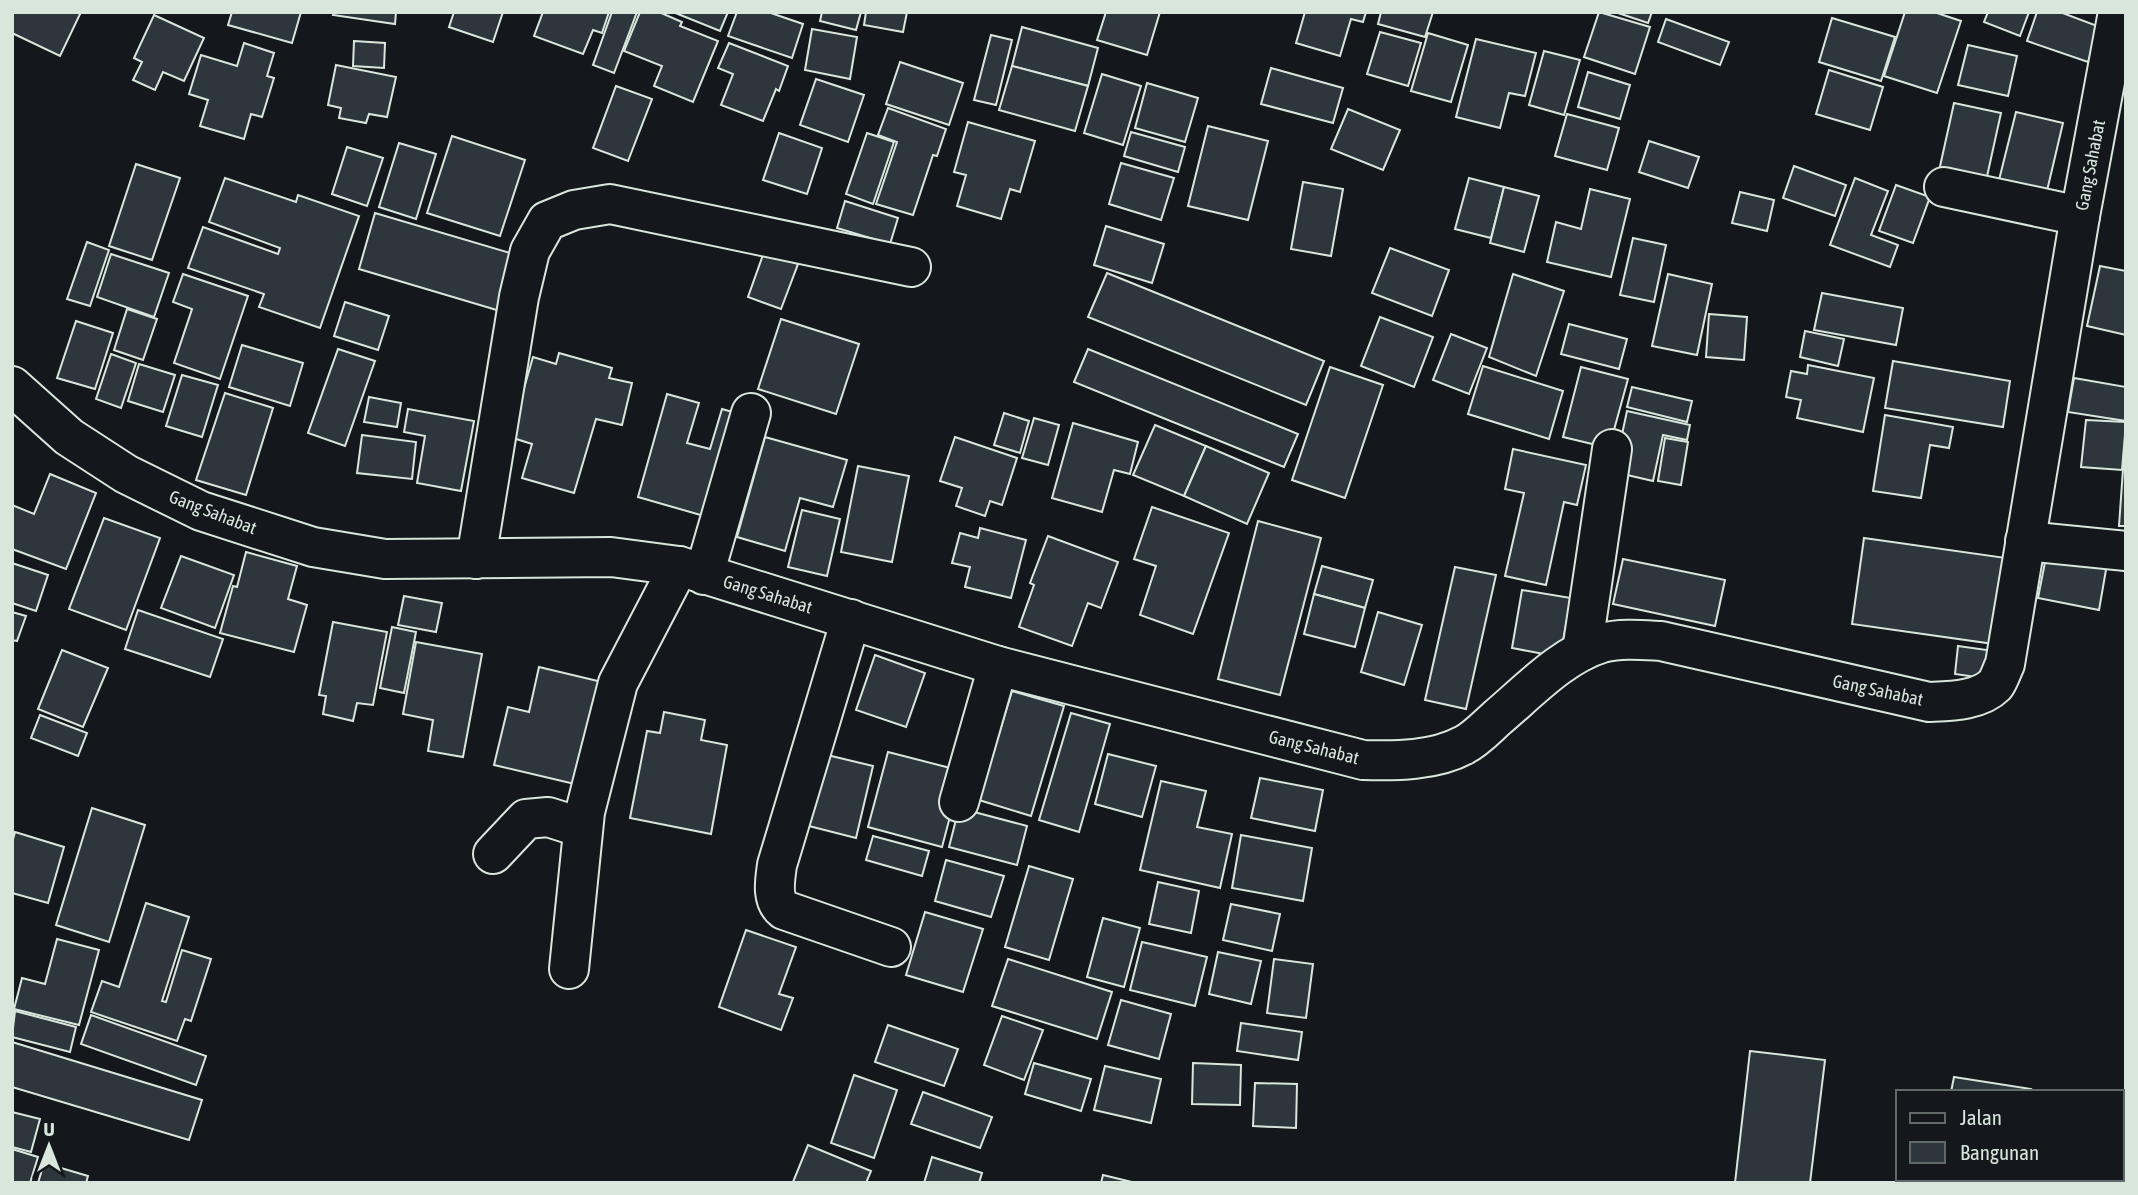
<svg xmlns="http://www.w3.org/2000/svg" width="2138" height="1195" font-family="'Asap Condensed',sans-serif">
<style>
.building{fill:#2c363c;stroke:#d8e6dc;stroke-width:2}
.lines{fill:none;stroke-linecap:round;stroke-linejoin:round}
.minor-casing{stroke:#d8e6dc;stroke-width:42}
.minor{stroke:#14181c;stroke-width:38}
.labels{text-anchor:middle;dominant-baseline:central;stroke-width:5;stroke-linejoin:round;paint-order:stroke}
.street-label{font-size:18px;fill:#d8e6dc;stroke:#14181c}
</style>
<rect width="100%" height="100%" fill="#14181c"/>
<g class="building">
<polygon points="12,12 81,12 60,56 12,33"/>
<polygon points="232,12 301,12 292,43 228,25"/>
<polygon points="334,12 396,12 395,24 333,15"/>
<polygon points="454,12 503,12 493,42 449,27"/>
<polygon points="543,12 609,12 602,33 593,30 583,54 534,36"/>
<polygon points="612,12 637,12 614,73 593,65"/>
<polygon points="640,12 659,12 682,22 680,26 718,41 693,102 654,86 662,66 624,51"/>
<polygon points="673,12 728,12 720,31"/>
<polygon points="737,12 768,12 803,24 792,58 728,36"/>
<polygon points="822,12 861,12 856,30 820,21"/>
<polygon points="866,12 907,12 903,32 864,25"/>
<polygon points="1106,12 1160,12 1147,55 1097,40"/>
<polygon points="1305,12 1366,12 1363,22 1351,19 1340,56 1296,43"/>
<polygon points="1381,12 1433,12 1425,37 1378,24"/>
<polygon points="1599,12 1650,27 1635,74 1584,57"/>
<polygon points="1615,12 1652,12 1648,23"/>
<polygon points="1905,12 1934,12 1961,21 1937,93 1884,76"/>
<polygon points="1988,12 2029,12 2020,36 1984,22"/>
<polygon points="2037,12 2060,12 2100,27 2088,62 2027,41"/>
<polygon points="154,15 204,38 184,81 163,72 155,90 133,80 142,62 134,58"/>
<polygon points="1832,18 1895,37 1881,81 1819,62"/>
<polygon points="1666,19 1729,42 1720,65 1658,42"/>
<polygon points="1022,27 1098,48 1088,86 1012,66"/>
<polygon points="812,29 857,37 850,79 805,70"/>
<polygon points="1380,32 1421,43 1408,86 1367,74"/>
<polygon points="1428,33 1468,45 1451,102 1411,91"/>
<polygon points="991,35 1012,40 996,105 974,100"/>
<polygon points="1476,39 1536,53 1525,96 1509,93 1500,128 1456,117"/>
<polygon points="354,41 385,43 384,68 353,66"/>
<polygon points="244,43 274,53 267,76 274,78 262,117 251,114 244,139 200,126 208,100 189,94 201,55 237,66"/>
<polygon points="729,43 788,66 779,91 776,89 763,121 721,105 733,74 718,68"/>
<polygon points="1968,45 2017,56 2008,96 1958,85"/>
<polygon points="1544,51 1580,60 1564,115 1529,105"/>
<polygon points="900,62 963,83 949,125 886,104"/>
<polygon points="336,65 396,77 387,117 369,114 366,123 339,118 341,108 328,105"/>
<polygon points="1012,66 1088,86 1075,131 999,110"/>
<polygon points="1271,68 1343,88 1333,123 1261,104"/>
<polygon points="1829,70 1883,87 1870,130 1816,114"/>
<polygon points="1588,72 1630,85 1620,119 1578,107"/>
<polygon points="1102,74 1141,86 1123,145 1084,133"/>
<polygon points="816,79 864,95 848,142 800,125"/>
<polygon points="1147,83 1198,98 1185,142 1135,128"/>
<polygon points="616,86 652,99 628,161 593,148"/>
<polygon points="1954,103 2001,113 1986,181 1939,171"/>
<polygon points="888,108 946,129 937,156 933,155 913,215 876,204 897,142 878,135"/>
<polygon points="1348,109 1400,130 1383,170 1331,149"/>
<polygon points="2016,112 2063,123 2046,195 1998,184"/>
<polygon points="1567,114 1619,128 1607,170 1555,156"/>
<polygon points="968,122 1035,141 1020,192 1010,189 1001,219 957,206 966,175 954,172"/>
<polygon points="1208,126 1268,141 1248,220 1188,206"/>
<polygon points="1131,132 1185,147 1178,172 1124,156"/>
<polygon points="779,133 822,148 807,194 763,180"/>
<polygon points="867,133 894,142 873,204 846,194"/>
<polygon points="452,136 525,160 500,236 427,213"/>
<polygon points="1649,141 1699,157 1688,188 1639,172"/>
<polygon points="399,143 436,154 416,219 379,207"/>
<polygon points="347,147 383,158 367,206 332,194"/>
<polygon points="1121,163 1174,178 1161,220 1109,204"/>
<polygon points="136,164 180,178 152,260 109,246"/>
<polygon points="1794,166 1846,185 1835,216 1783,198"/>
<polygon points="225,178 296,202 298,195 359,216 320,328 259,307 264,294 188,268 203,227 278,254 280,248 209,222"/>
<polygon points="1469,178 1504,187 1491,238 1455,229"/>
<polygon points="1855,178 1888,191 1871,235 1898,245 1890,267 1830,245"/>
<polygon points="1303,182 1343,189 1331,256 1291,249"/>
<polygon points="1896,185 1930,197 1913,243 1879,231"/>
<polygon points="1504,187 1539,196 1524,252 1490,243"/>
<polygon points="1590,189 1630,199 1611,277 1547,262 1556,222 1581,229"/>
<polygon points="1740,192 1774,200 1767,231 1732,223"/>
<polygon points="845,201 898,218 890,244 837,228"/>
<polygon points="375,213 517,255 500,311 359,269"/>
<polygon points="1106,226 1164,244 1152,283 1094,265"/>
<polygon points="1633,238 1666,245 1654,302 1620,295"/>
<polygon points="87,242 109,250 90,306 67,299"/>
<polygon points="1390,248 1449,270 1432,316 1372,293"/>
<polygon points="764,252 798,264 781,309 748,297"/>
<polygon points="111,254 169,273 154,317 97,297"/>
<polygon points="2100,266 2126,271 2126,335 2087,326"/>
<polygon points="1107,273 1324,361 1306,405 1088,317"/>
<polygon points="183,274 248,296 220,379 174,363 192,309 173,302"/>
<polygon points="1513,274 1564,291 1536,376 1489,357"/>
<polygon points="1668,274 1712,284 1697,355 1652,346"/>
<polygon points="1822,293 1903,308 1896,345 1814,330"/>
<polygon points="345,302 389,316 378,350 334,336"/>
<polygon points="127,309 157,319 143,360 114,350"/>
<polygon points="1709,314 1747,317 1744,360 1706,357"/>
<polygon points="1380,317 1433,337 1414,387 1361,366"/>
<polygon points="781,319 859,344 836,414 758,389"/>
<polygon points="76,321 113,333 95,389 57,378"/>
<polygon points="1569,324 1627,339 1619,369 1561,354"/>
<polygon points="1805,331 1844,339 1838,366 1800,357"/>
<polygon points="1451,334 1487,348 1469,394 1433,380"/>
<polygon points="242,345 303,363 290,406 229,387"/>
<polygon points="338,349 375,361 345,446 308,433"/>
<polygon points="1088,349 1298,434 1284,467 1074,382"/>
<polygon points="559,353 612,368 609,378 632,383 622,425 596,419 574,493 522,478 532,444 510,437 533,357 556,364"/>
<polygon points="111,354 136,363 121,408 96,399"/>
<polygon points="1893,361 2010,381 2003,427 1885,408"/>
<polygon points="139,364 175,375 163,412 128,401"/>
<polygon points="1808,365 1874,378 1863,432 1797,418 1801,400 1786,397 1791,371 1807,374"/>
<polygon points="1483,366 1563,391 1549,439 1468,414"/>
<polygon points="1330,367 1383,385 1345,498 1292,480"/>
<polygon points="1581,367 1628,379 1609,448 1563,437"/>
<polygon points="182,375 218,385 202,437 166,426"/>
<polygon points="2074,378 2126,387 2126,421 2068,412"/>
<polygon points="1632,387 1692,401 1687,422 1627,407"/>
<polygon points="225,393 273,408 246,495 196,480"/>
<polygon points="667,394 699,403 687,443 710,449 722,409 747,416 718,520 638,497"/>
<polygon points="369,397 401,403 397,427 364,422"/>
<polygon points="408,409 474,421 461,491 417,483 425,436 404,432"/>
<polygon points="1627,411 1690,425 1687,440 1663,435 1653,481 1614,472"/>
<polygon points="1004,413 1029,421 1020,453 994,445"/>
<polygon points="1885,415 1953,427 1949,448 1930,445 1921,498 1873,491"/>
<polygon points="1034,418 1059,425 1048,465 1022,458"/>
<polygon points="2086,420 2126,422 2122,470 2081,467"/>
<polygon points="1073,423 1138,442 1130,474 1114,470 1102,512 1052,498"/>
<polygon points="1155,425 1206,446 1184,496 1133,475"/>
<polygon points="362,435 416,442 412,479 357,473"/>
<polygon points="765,437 847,460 833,507 800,498 785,551 737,537"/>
<polygon points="955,437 1017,458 1002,505 990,501 985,516 956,506 962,488 940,481"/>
<polygon points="1665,438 1688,442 1681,485 1658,481"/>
<polygon points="1206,446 1269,473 1247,524 1184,496"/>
<polygon points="1513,449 1586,465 1577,505 1564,502 1546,585 1505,576 1524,493 1505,489"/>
<polygon points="2124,455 2126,455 2126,526 2119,526"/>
<polygon points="858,466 909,476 892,562 841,552"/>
<polygon points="50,474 96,493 66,569 12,549 12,505 34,514"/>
<polygon points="1152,507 1229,533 1193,634 1140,615 1156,566 1134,559"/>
<polygon points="802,510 840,519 827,576 788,567"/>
<polygon points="104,518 160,538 126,630 69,609"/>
<polygon points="1258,521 1321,538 1280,695 1218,679"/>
<polygon points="980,528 1026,540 1011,598 965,587 970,567 952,563 960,533 978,538"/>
<polygon points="1048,536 1118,562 1101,608 1088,603 1072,646 1019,627 1034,585 1030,583"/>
<polygon points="1864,538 2006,558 1994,644 1852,624"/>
<polygon points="246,552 297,566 288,599 307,605 294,652 220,633 233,586 237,587"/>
<polygon points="2047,552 2107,564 2099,610 2038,598"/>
<polygon points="181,556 234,575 215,628 161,608"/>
<polygon points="1623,559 1725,580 1715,626 1613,604"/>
<polygon points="12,563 48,575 36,611 12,603"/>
<polygon points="1322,566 1373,580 1365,608 1314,594"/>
<polygon points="1455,567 1496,575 1466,709 1425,700"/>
<polygon points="1522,590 1571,598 1560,657 1512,648"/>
<polygon points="1314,594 1365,608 1355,647 1304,634"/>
<polygon points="404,596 442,603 436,632 398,625"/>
<polygon points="138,610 223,639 210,677 125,649"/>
<polygon points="12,612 26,616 17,641 12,640"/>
<polygon points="1378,612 1422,625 1404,685 1361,672"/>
<polygon points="333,622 387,632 373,705 357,703 353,721 323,714 326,696 319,695"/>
<polygon points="392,627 416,632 404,693 380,688"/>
<polygon points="416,642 482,654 463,757 428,751 433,720 403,714"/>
<polygon points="1958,646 1994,651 1990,679 1955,674"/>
<polygon points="62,650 108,668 83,727 38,709"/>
<polygon points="875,655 925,673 906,727 856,710"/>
<polygon points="539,667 602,682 579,785 494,765 508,707 529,712"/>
<polygon points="1012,691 1064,706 1031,816 979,800"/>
<polygon points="664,712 705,720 701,740 727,745 711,834 630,818 647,731 660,733"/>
<polygon points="1071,713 1110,724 1079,832 1039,820"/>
<polygon points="40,715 87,733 78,756 31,738"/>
<polygon points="888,752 962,771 942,847 868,827"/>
<polygon points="823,754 873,766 856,838 805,825"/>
<polygon points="1108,754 1156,766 1142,817 1095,804"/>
<polygon points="1260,778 1323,790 1315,831 1251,818"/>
<polygon points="1161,781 1206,791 1197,827 1232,834 1220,888 1140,870"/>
<polygon points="92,808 145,825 109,942 56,925"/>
<polygon points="959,808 1027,826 1017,865 949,847"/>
<polygon points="15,832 64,847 48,903 12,893 12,843"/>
<polygon points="1241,835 1312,848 1303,901 1232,888"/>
<polygon points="873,836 929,851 922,876 866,860"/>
<polygon points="946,860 1004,876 991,917 935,901"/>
<polygon points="1029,866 1073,879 1049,960 1005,947"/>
<polygon points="1158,882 1199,891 1191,933 1149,924"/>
<polygon points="146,903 189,917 162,1001 166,1002 182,950 211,959 191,1021 185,1019 177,1041 91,1012 102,981 119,987"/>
<polygon points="1231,904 1280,914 1272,951 1223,940"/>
<polygon points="925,912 983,929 963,992 906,975"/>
<polygon points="1103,918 1140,928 1124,987 1087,977"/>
<polygon points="746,930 796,947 779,994 793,998 781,1030 719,1007"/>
<polygon points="57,939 99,950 79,1025 14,1009 22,978 45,984"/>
<polygon points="1142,942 1207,957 1195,1006 1130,990"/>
<polygon points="1218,952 1261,961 1251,1004 1209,994"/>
<polygon points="1008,959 1112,992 1097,1039 992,1006"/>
<polygon points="1274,959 1313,964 1306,1018 1267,1013"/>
<polygon points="1121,1000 1171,1014 1159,1059 1108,1045"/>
<polygon points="15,1011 76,1027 70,1052 12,1037"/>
<polygon points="91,1015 206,1056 196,1085 81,1044"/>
<polygon points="1002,1016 1043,1030 1024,1080 984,1065"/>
<polygon points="1241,1023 1302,1032 1298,1060 1237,1051"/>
<polygon points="888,1025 958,1049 944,1086 875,1062"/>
<polygon points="12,1042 202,1100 189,1140 12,1087"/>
<polygon points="1750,1051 1825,1060 1810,1183 1735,1183"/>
<polygon points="1034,1063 1091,1079 1081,1111 1025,1094"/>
<polygon points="1193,1063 1241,1065 1240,1105 1192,1104"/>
<polygon points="1105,1066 1161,1079 1151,1123 1094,1110"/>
<polygon points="854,1075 897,1090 874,1158 831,1143"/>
<polygon points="1954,1077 2031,1089 2030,1092 1951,1092"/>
<polygon points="1255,1083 1297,1084 1296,1128 1253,1126"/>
<polygon points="923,1092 992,1117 980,1148 911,1124"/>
<polygon points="12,1112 40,1119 31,1152 12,1147"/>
<polygon points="2122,1118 2126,1119 2126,1183 2025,1183 2026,1179 2122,1179"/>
<polygon points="808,1145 871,1171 866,1183 793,1182"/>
<polygon points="12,1149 38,1157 30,1183 12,1183"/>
<polygon points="932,1157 982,1173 979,1183 924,1183"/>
<polygon points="44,1163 88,1176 86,1183 38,1183"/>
<polygon points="1103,1175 1136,1183 1101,1183"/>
<polygon points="1937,1179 2016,1179 2015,1183 1936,1183"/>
</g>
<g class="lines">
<g class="minor-casing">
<g id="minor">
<polyline points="1944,187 2080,216"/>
<path d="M12 386 69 437 126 474 201 511 313 547 385 559 611 557 679 566 998 666 1363 760C1395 761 1435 761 1464 745 1476 739 1487 727 1497 718 1529 691 1562 655 1602 643 1621 638 1642 640 1661 641L1929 702C1950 701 1979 701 1995 685 1999 680 2002 670 2005 664L2080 216 2118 12"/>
<polyline points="2025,541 2126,551"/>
<polyline points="476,559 519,297 530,251 547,221 574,210 610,204 911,267"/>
<polyline points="704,575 751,413"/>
<path d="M851 619 777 865C775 880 771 900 784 910L891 947"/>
<polyline points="1582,651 1612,449"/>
<polyline points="959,802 998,666"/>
<polyline points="493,854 526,819 548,817 583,828"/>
<polyline points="569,969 585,812 618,683 679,566"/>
</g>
</g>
<use href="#minor" class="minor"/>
</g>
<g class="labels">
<g class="street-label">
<text transform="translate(2090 165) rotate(-79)">Gang Sahabat</text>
<text transform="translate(213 512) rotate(21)">Gang Sahabat</text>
<text transform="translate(768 594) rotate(17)">Gang Sahabat</text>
<text transform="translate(1878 690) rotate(12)">Gang Sahabat</text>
<text transform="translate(1314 747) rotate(14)">Gang Sahabat</text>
</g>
</g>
<rect width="2138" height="1195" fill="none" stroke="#d8e6dc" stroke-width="28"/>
<rect x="1896" y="1090" width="228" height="91" fill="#14181c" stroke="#626a69" stroke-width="2"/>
<rect x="1910" y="1113" width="35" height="10" fill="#14181c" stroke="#626a69" stroke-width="2"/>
<text x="1960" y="1125" font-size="21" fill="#d8e6dc">Jalan</text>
<rect x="1910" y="1142" width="35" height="21" fill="#2c363c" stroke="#626a69" stroke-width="2"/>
<text x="1960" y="1160" font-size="21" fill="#d8e6dc">Bangunan</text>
<g transform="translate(49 1146)" stroke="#14181c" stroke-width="5" paint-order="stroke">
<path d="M0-5L12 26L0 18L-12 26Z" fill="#d8e6dc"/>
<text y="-10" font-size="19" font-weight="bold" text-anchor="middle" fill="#d8e6dc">U</text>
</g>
</svg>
